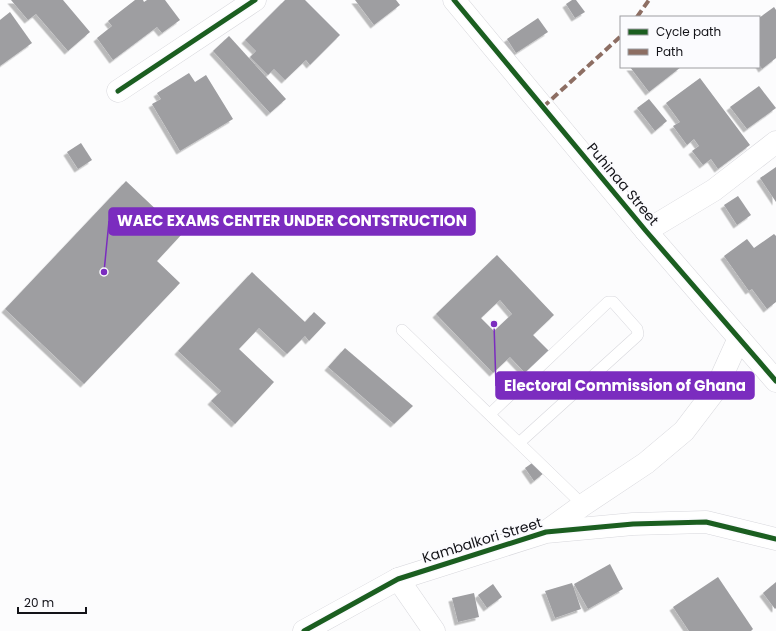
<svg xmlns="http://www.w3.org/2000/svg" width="776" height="631" font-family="Poppins,sans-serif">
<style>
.building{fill:#9e9ea1;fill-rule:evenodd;filter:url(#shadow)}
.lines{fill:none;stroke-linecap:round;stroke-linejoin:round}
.lane-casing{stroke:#d7d7dc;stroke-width:12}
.street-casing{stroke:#d7d7dc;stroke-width:23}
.lane{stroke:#fff;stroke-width:11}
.street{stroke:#fff;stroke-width:22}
.quiet{stroke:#8d6e63;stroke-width:4;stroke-dasharray:8 4;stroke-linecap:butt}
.cycleway-casing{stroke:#fbfbfe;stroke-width:8}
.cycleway{stroke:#1b5e20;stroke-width:5}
.labels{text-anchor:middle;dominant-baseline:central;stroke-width:4;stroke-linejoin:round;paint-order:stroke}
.street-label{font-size:14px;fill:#131318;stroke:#fbfbfe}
.leader{fill:none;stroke:#7b2cbf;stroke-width:1.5}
.callout-dot{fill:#7b2cbf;stroke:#fbfbfe;stroke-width:1.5}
.callout{fill:#7b2cbf;stroke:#7b2cbf;stroke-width:1.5}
.callout-label{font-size:15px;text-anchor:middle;font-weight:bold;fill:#fff}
</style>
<defs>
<filter id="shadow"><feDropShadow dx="-3.5" dy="3.5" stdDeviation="0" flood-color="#0004"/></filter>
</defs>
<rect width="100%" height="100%" fill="#fcfcfd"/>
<g class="building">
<polygon points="11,0 63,0 90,32 68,51 36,14 28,20"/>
<polygon points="135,0 143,0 144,2 147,0 165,0 180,20 162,33 157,27 113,60 97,38 112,26 108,21"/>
<polygon points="285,0 305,0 340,35 310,65 306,60 285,80 274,69 268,75 250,57 256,51 245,40"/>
<polygon points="355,0 396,0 400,5 374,25"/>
<polygon points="572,0 576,0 585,12 575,18 566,4"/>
<polygon points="774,7 776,10 776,58 762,69 759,64 759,18"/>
<polygon points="10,12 32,43 0,66 0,20"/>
<polygon points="538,18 548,32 516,53 507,39"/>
<polygon points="229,36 286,99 270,113 213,51"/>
<polygon points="630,67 681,67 649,92"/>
<polygon points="189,73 195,82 206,75 233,119 180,151 152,104 161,99 157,93"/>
<polygon points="700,78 750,145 718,169 711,159 703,165 692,151 699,146 694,139 687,145 673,126 680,122 666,103"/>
<polygon points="759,86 776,108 747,129 730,107"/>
<polygon points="649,99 667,121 655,131 637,108"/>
<polygon points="81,143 92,160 78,169 67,152"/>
<polygon points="776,167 776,202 760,178"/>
<polygon points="126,181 182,234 157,261 180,283 84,384 5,309"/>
<polygon points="738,196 751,215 737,225 724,205"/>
<polygon points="774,234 776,236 776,302 767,309 752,289 749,291 724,256 747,239 754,248"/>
<path d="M497 255 554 315 533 335 549 351 526 374 510 357 493 373 436 314ZM500 300 512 314 494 331 481 318Z"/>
<polygon points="252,272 305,322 314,312 326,323 309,341 305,336 287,354 259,328 239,349 274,382 235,424 211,401 221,391 178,351"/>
<polygon points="345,348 413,406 394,424 328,367"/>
<polygon points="535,461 544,473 534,481 525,468"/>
<polygon points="610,564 623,589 588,609 574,584"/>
<polygon points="718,577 753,629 751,631 689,631 673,607"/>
<polygon points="776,582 776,608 775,609 763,593"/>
<polygon points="572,583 581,609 555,618 545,591"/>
<polygon points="493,584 502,597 487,608 478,595"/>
<polygon points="474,593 479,617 458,622 452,598"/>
</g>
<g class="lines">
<g class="lane-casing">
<g id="lane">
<polyline points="402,330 583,505"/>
<polyline points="490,414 608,302 613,302 637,329 638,334 637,336 519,443"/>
</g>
</g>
<g class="street-casing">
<g id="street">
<polyline points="454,0 646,231 776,381"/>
<polyline points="118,91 255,0"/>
<polyline points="646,231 714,190 776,142"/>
<polyline points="547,531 583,505 646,463 684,431 716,389 739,338"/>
<polyline points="398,579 434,631"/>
<polyline points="304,631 398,579 546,532 633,524 706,522 776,539"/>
</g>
</g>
<use href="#lane" class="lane"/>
<use href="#street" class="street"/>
<g class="quiet">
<polyline points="637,17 649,0"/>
<polyline points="543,107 621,36"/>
</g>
<g class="cycleway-casing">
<g id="cycleway">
<polyline points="454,0 646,231 776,381"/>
<polyline points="118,91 255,0"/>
<polyline points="304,631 398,579 546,532 633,524 706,522 776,539"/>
</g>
</g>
<use href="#cycleway" class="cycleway"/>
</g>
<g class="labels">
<g class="street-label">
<text transform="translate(623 184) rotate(50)">Puhinaa Street</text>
<text transform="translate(482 540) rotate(-17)">Kambalkori Street</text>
</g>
</g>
<path class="leader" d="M104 272L109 221M494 324L496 386"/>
<g class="callout-dot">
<circle cx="104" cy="272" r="4"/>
<circle cx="494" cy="324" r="4"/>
</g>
<g class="callout">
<rect x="109" y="208" width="366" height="27" rx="4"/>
<rect x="496" y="372" width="258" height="27" rx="4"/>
</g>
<g class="callout-label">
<text x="292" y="226">WAEC EXAMS CENTER UNDER CONTSTRUCTION</text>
<text x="625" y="391">Electoral Commission of Ghana</text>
</g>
<rect x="620" y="16" width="140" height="52" fill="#fbfbfe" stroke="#9e9ea2"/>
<rect x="628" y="29" width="20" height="6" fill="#1b5e20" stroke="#9e9ea2"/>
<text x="656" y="36" font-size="12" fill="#131318">Cycle path</text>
<rect x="628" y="49" width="20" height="6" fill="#8d6e63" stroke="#9e9ea2"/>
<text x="656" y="56" font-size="12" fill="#131318">Path</text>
<path d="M18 607v6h68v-6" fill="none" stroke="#131318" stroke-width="2"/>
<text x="24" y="607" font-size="12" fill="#131318" stroke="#fbfbfe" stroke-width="3" paint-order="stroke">20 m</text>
</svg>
